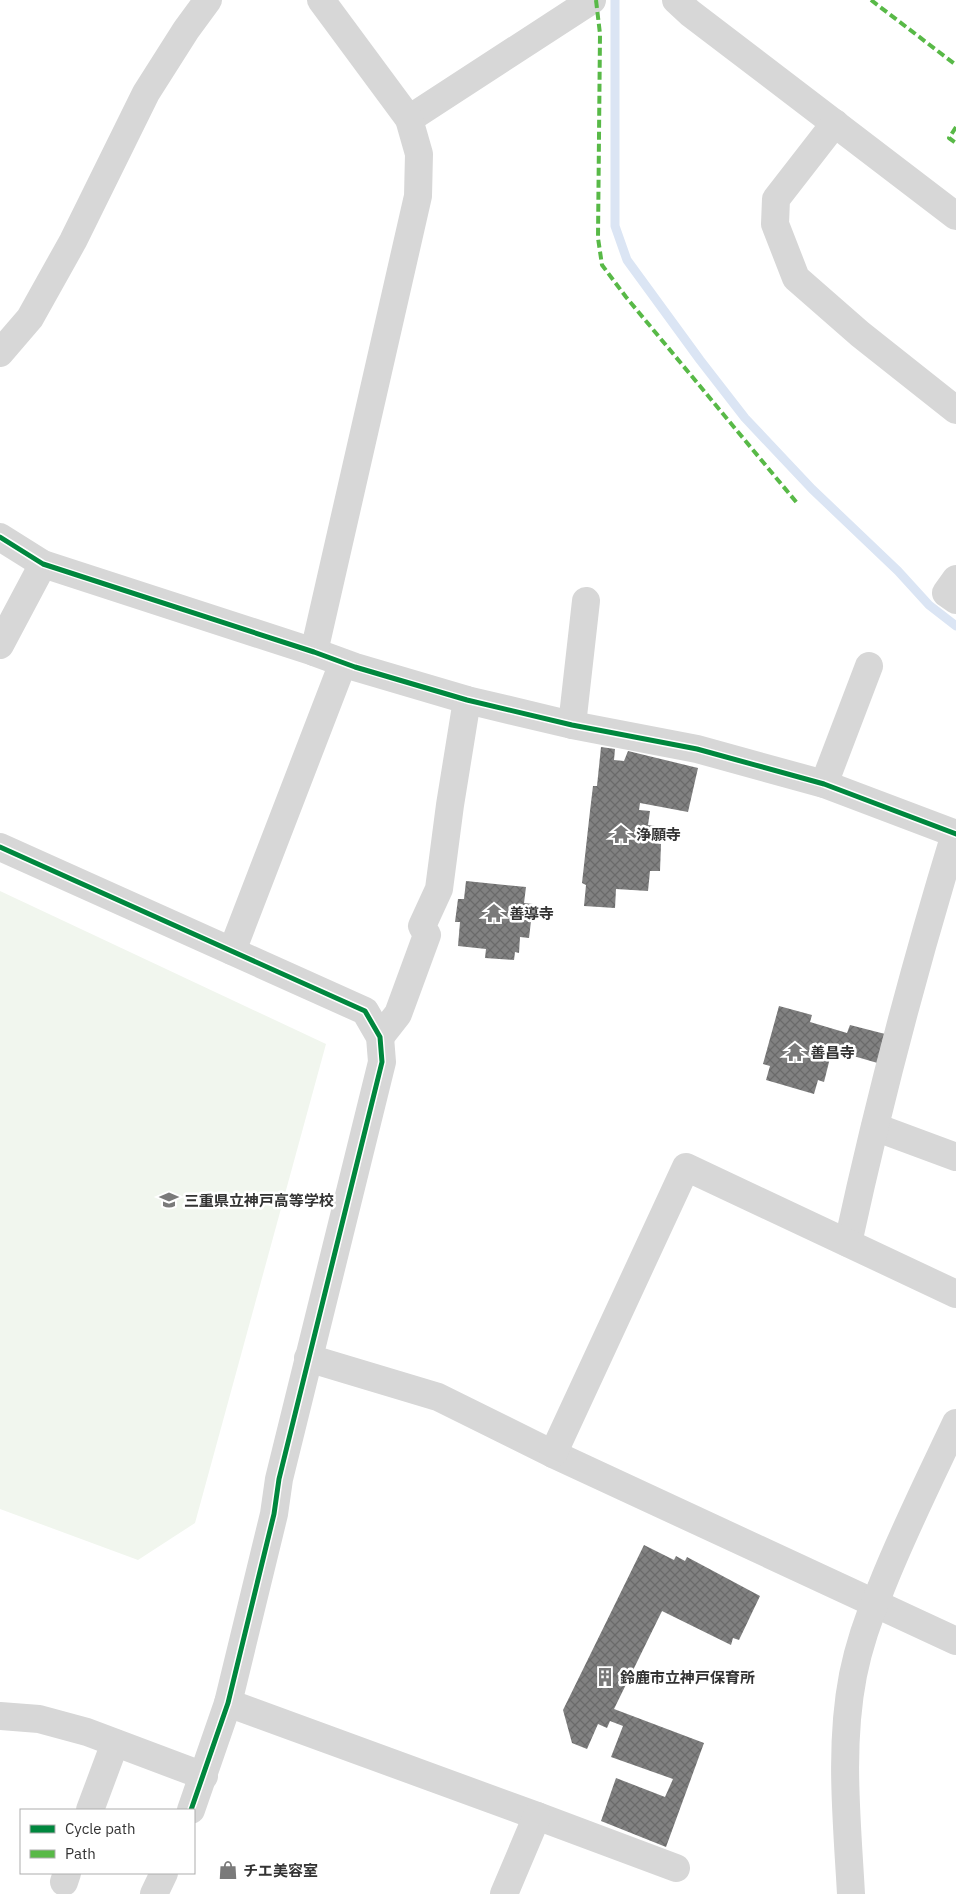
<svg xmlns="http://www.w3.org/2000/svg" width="956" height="1894" font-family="'IBM Plex Sans','Noto Sans JP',sans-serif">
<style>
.pitch{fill:#f1f6ee}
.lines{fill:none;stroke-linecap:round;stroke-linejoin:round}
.stream{stroke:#dbe5f4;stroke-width:9}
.building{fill:url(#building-cross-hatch)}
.minor{stroke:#d7d7d7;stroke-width:28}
.quiet{stroke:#58b947;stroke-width:4;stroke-dasharray:8 4;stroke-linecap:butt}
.cycleway-casing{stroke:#fff;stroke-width:8}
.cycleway{stroke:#00873e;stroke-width:5}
.labels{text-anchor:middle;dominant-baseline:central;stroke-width:5;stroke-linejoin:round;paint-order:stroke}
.poi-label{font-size:15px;font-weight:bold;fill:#333;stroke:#fff;text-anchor:start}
</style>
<defs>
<pattern id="building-cross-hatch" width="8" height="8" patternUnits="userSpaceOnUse" patternTransform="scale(1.25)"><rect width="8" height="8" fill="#818181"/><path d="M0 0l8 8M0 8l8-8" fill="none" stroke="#6a6a6a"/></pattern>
</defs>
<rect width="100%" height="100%" fill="#fff"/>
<polygon class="pitch" points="0,891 326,1044 195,1523 138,1560 0,1509"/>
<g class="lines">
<polyline class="stream" points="615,0 615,226 627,260 700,360 745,418 812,489 898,571 929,605 956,626"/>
</g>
<g class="building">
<polygon points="601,747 615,749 614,760 624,761 628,751 698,768 688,812 640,803 639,810 650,811 648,825 655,826 654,843 661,844 660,871 650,871 648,891 616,889 615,908 584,906 586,885 582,883 590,811 593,786 597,786"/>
<polygon points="466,881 526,887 524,903 533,904 529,938 520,937 519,953 515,952 514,960 485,958 486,949 458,946 460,922 455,922 458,899 464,899"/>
<polygon points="779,1006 812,1015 810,1022 847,1033 850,1025 889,1035 881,1064 826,1048 823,1056 830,1058 824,1082 818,1080 814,1094 766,1080 770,1066 763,1064"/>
<polygon points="644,1545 674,1560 676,1556 685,1561 687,1557 760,1596 739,1640 733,1638 731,1645 662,1611 614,1709 704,1743 666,1847 601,1821 616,1778 665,1797 673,1779 611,1757 623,1726 610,1721 607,1728 598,1724 587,1749 572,1743 563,1710"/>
</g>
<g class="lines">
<g class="minor">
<polyline points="676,0 690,13 956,216"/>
<polyline points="409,119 592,0"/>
<polyline points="835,123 776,199 775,224 796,278 860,334 956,410"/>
<polyline points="0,353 30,318 73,241 146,93 186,30 208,0"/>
<polyline points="0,537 43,564 314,652 355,667 467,700 572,725 697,749 824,784 956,834"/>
<polyline points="956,579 946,593 956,600"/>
<polyline points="0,645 43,564"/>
<polyline points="314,652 418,196 419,154 409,119 321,0"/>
<polyline points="572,725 586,601"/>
<polyline points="824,784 869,666"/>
<polyline points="0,847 365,1011 380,1037 382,1062 279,1479 274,1514 228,1703 191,1810"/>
<polyline points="232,951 343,663"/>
<polyline points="380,1037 398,1014 427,935 422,926 439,889 450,805 467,700"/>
<polyline points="875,1127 956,1157"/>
<path d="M848 1243C878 1105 914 968 955 834"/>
<polyline points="308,1358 438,1397 553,1454 956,1641"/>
<polyline points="553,1454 686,1167 956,1294"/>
<polyline points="228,1703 537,1816 676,1868"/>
<polyline points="0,1716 39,1719 87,1732 204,1776"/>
<polyline points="90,1810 115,1743"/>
<polyline points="64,1882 67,1873"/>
<polyline points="154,1894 164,1873"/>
<polyline points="504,1894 537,1816"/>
<path d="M851 1894C847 1821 839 1747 853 1675 859 1645 869 1616 881 1588 903 1532 930 1478 956 1423"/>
</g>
<g class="quiet">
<polyline points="596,0 600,34 598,238 602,265 626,297 797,503"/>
<polyline points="871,0 956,65"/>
<polyline points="956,127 949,138 956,143"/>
</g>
<g class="cycleway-casing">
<g id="cycleway">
<polyline points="0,537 43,564 314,652 355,667 467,700 572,725 697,749 824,784 956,834"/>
<polyline points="0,847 365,1011 380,1037 382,1062 279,1479 274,1514 228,1703 191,1810"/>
</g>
</g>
<use href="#cycleway" class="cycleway"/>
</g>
<defs>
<g id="temple-bare" transform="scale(1.5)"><path d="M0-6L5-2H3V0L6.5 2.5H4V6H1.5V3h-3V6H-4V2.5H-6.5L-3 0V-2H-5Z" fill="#7a7a7a" stroke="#fff" stroke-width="2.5" paint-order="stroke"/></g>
<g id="school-bare" transform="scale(1.5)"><path d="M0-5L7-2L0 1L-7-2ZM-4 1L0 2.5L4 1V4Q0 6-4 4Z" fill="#7a7a7a" stroke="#fff" stroke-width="2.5" paint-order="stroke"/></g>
<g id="building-bare" transform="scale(1.5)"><path d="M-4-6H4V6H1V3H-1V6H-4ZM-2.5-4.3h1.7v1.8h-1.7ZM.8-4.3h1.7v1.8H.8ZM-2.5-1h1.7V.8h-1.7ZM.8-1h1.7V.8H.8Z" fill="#7a7a7a" stroke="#fff" stroke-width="2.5" paint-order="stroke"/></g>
<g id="shop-bare" transform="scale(1.5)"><path d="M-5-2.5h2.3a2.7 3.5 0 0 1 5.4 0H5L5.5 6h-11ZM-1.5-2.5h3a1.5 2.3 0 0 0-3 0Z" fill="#7a7a7a" stroke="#fff" stroke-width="2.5" paint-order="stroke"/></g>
</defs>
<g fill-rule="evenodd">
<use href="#temple-bare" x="621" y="834"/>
<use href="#temple-bare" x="494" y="913"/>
<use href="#temple-bare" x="795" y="1052"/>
<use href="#school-bare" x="169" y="1200"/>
<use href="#building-bare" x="605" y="1677"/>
<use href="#shop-bare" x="228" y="1870"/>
</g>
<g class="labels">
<g class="poi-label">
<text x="636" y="834">浄願寺</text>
<text x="509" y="913">善導寺</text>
<text x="810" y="1052">善昌寺</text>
<text x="184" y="1200">三重県立神戸高等学校</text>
<text x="620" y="1677">鈴鹿市立神戸保育所</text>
<text x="243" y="1870">チエ美容室</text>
</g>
</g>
<rect x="20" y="1809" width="175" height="65" fill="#ffffff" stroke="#adadad"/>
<rect x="30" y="1825" width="25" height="8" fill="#00873e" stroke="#adadad"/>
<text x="65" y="1834" font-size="15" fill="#333333">Cycle path</text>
<rect x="30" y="1850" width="25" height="8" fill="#58b947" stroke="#adadad"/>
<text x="65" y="1859" font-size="15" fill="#333333">Path</text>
</svg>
